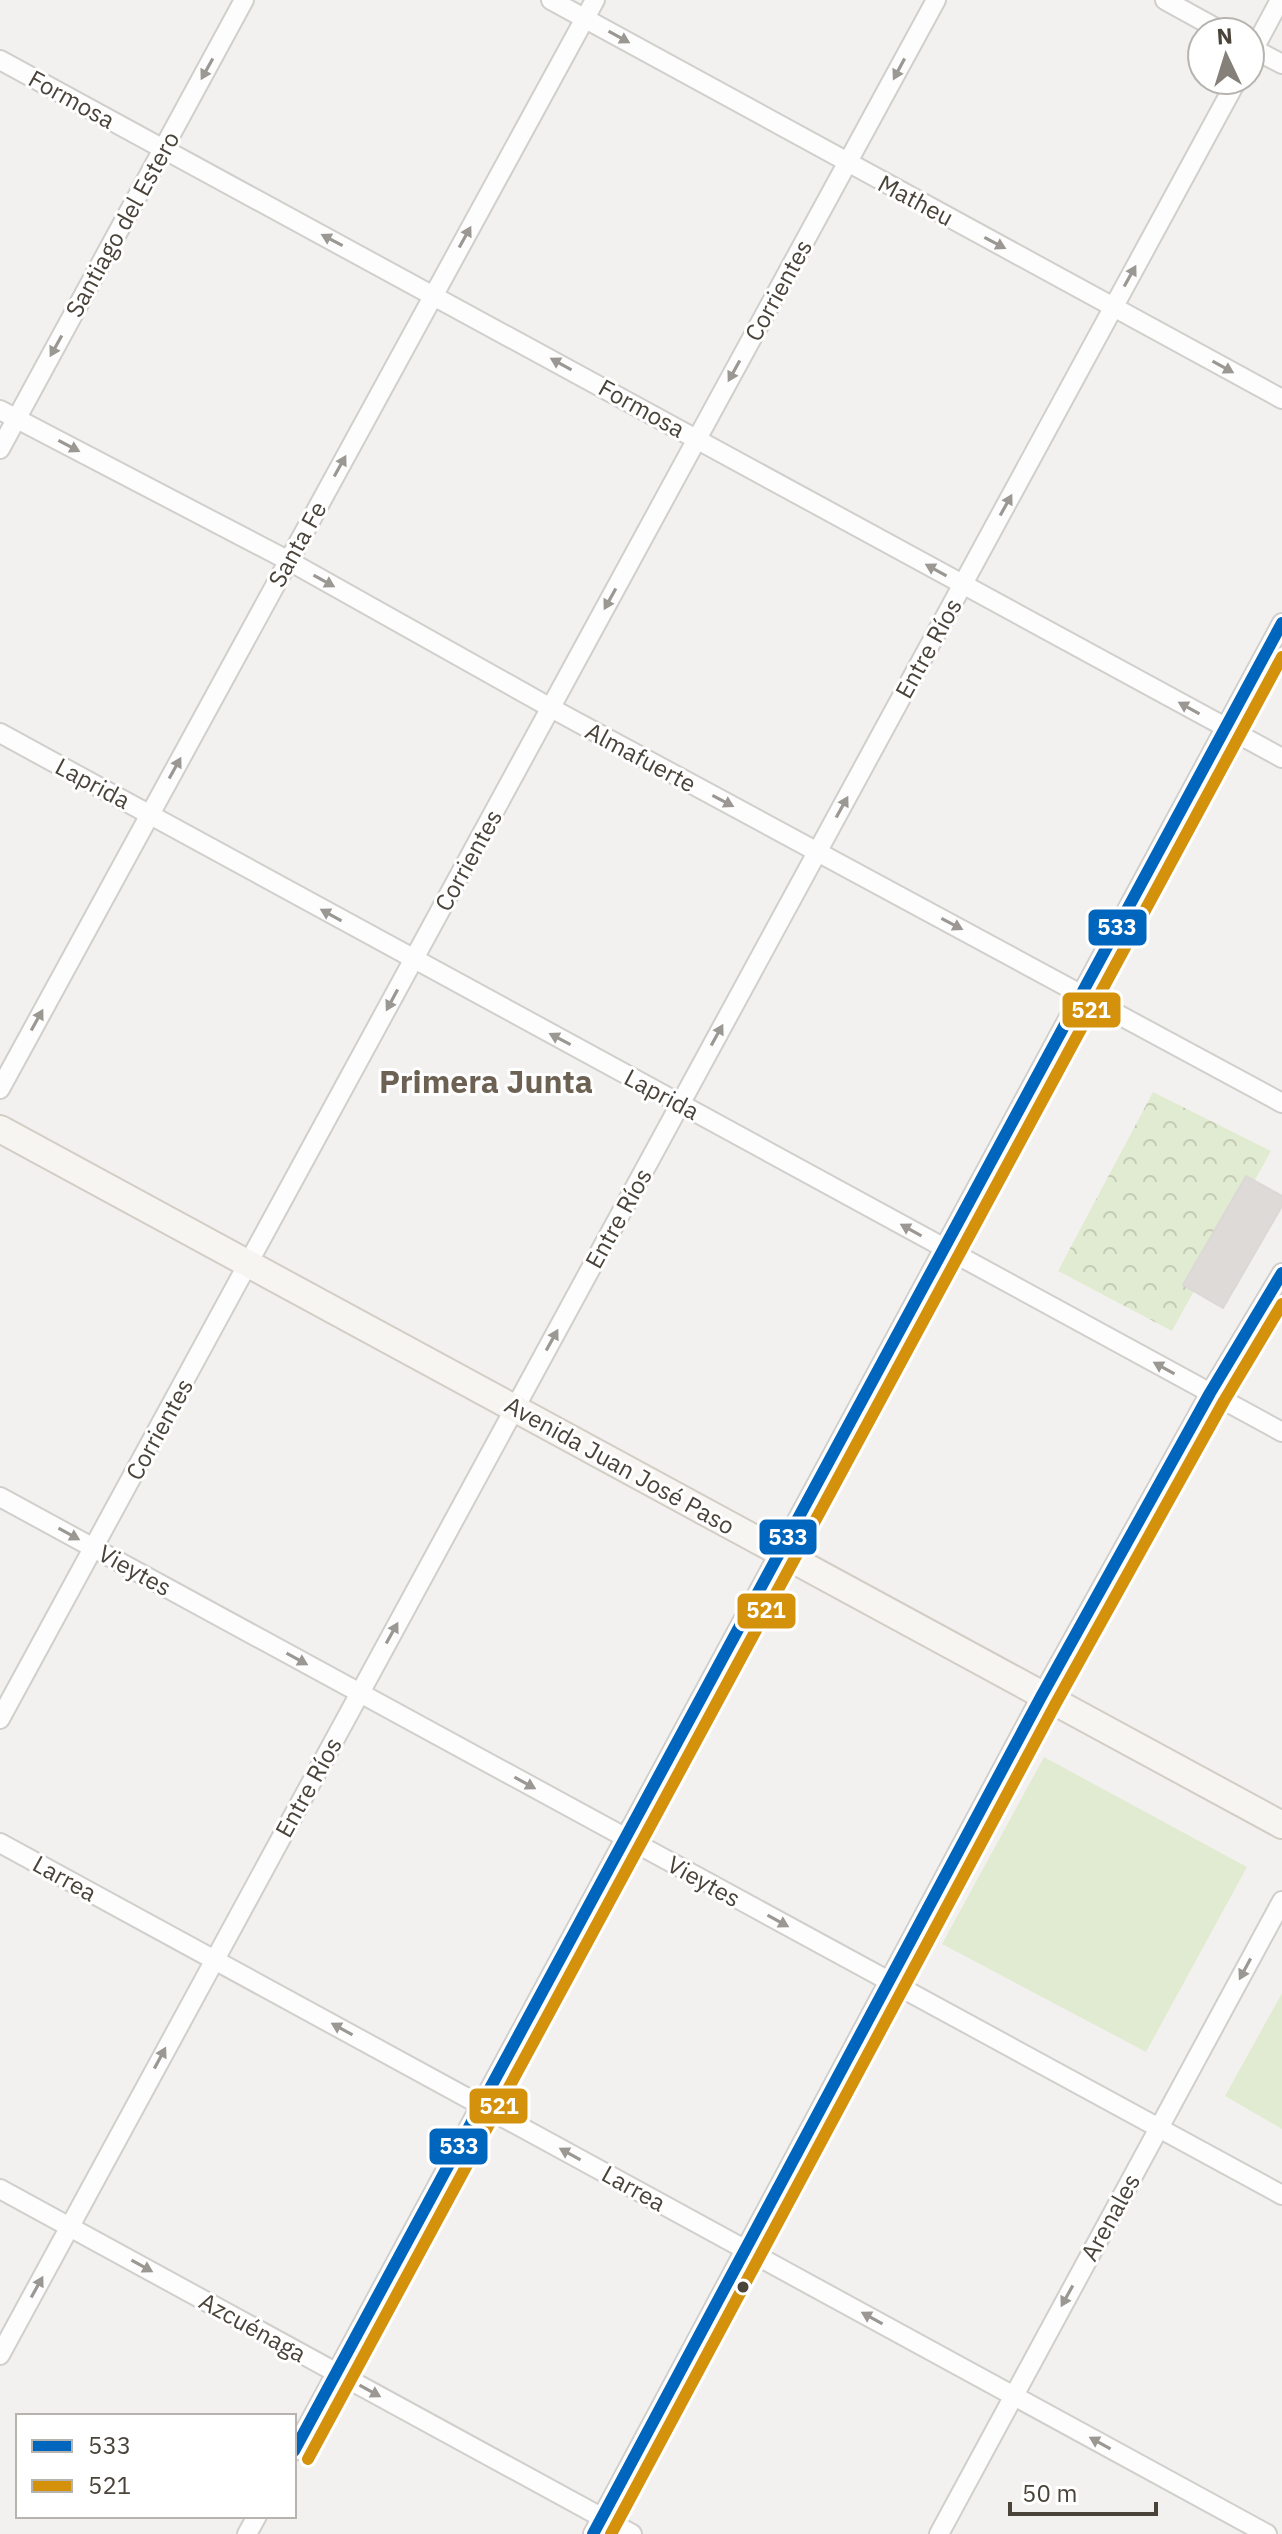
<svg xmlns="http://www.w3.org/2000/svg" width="1282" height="2534" font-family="'IBM Plex Sans',sans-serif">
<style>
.green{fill:#e1ebd1}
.park{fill:url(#park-crowns)}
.building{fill:#dddad7;stroke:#dbd8d5;stroke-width:2}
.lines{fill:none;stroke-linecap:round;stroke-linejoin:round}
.minor-casing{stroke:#d1cfcc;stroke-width:22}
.secondary-casing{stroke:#d2cec6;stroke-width:30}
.minor{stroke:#fdfdfd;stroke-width:18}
.secondary{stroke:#f7f5f2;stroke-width:26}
.bus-1-casing{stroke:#fff;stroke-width:18}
.bus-2-casing{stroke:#fff;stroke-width:18}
.bus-1{stroke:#0065bd;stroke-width:12}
.bus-2{stroke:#d4920c;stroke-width:12}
.oneway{fill:#9b9792}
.bus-dot{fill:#4a433a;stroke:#fff;stroke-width:3}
.labels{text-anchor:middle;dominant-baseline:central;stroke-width:6;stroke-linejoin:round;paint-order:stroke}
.street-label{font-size:24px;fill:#4a433a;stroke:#fff}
.district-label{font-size:32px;font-weight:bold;fill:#6c6152;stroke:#fff}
.line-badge{stroke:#fff;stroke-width:3}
.badge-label{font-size:22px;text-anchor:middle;font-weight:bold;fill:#fff}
</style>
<defs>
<pattern id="park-crowns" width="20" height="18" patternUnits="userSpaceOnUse" patternTransform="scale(2)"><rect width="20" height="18" fill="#e1ebd1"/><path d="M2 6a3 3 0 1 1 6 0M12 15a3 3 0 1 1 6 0" fill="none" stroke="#c3cbb4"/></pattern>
</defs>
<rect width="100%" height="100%" fill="#f3f1ef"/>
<g class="green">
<polygon points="1044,1757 1247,1867 1146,2052 942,1944"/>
<polygon points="1282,1993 1282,2129 1225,2096"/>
</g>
<polygon class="park" points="1153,1092 1271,1151 1172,1331 1058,1271"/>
<polygon class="building" points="1246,1176 1282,1196 1282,1206 1223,1308 1183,1285"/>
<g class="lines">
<g class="minor-casing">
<g id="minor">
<polyline points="551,0 1282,399"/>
<polyline points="1165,0 1223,32"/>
<polyline points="1250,47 1282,64"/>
<polyline points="1250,56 1280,0"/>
<polyline points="0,60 1282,758"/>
<polyline points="0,410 289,561 551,708 1282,1103"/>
<polyline points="0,449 244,0"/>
<polyline points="0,733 1282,1432"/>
<polyline points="0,1089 595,0"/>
<polyline points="0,1497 1282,2195"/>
<polyline points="0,1719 936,0"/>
<polyline points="0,1843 1267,2534"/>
<polyline points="0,2189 632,2534"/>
<polyline points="0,2355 1237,80"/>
<polyline points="294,2451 1282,623"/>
<polyline points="247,2534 257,2516"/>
<polyline points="593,2534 1042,1695 1210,1393 1282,1273"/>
<polyline points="939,2534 1282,1901"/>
</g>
</g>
<g class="secondary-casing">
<polyline id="secondary" points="0,1129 1282,1825"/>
</g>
<use href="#minor" class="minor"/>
<use href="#secondary" class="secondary"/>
<g class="bus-1-casing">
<g id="bus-1">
<polyline points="294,2451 1282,623"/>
<polyline points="593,2534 1042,1695 1210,1393 1282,1273"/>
</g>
</g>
<g class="bus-2-casing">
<g id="bus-2">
<polyline points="308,2459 1282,657"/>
<polyline points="611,2534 1056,1703 1224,1401 1282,1304"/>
</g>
</g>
<use href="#bus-1" class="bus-1"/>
<use href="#bus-2" class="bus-2"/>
</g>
<defs><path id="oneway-solid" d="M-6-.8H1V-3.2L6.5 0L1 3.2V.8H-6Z" transform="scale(2)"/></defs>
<g class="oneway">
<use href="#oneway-solid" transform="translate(619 37) rotate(29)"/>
<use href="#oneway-solid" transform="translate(207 69) rotate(119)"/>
<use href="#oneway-solid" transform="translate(899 69) rotate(118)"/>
<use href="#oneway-solid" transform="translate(465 237) rotate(-61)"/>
<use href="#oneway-solid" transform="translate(332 240) rotate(-152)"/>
<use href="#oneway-solid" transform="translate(995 243) rotate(28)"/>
<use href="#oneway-solid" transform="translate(1130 276) rotate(-61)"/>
<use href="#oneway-solid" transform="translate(56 346) rotate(119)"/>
<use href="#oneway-solid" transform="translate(561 364) rotate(-151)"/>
<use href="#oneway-solid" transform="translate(1223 367) rotate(29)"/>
<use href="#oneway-solid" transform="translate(734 371) rotate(119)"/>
<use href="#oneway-solid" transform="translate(69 446) rotate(28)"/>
<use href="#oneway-solid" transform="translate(340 466) rotate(-61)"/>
<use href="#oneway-solid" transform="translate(1006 505) rotate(-61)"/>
<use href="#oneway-solid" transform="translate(936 570) rotate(-151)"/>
<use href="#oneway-solid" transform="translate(324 581) rotate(29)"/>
<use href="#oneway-solid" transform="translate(610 599) rotate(119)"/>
<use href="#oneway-solid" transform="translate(1189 708) rotate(-151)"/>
<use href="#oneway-solid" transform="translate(175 768) rotate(-61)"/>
<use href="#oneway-solid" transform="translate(723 801) rotate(28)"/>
<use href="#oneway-solid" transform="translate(842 807) rotate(-61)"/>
<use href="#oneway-solid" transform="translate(331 915) rotate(-151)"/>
<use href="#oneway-solid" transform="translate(952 924) rotate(28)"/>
<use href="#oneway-solid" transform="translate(392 1000) rotate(118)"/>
<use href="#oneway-solid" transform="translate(37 1020) rotate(-61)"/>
<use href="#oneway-solid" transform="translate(717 1035) rotate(-61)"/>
<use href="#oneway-solid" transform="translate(560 1039) rotate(-152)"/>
<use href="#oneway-solid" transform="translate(911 1230) rotate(-151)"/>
<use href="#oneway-solid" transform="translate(552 1340) rotate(-61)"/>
<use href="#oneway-solid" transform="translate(1164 1368) rotate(-151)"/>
<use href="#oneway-solid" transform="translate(69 1534) rotate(29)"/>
<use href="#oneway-solid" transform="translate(392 1633) rotate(-61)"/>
<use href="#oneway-solid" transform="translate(297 1659) rotate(29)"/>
<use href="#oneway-solid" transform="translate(525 1783) rotate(29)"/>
<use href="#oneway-solid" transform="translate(778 1921) rotate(29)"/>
<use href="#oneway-solid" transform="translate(1245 1969) rotate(118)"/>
<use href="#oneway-solid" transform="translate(342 2029) rotate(-151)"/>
<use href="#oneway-solid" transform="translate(160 2058) rotate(-62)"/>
<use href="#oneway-solid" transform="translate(570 2154) rotate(-151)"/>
<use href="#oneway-solid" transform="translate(142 2266) rotate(29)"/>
<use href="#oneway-solid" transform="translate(37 2287) rotate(-61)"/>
<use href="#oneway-solid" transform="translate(1067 2296) rotate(119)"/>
<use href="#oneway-solid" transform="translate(872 2318) rotate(-151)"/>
<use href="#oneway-solid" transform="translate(370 2391) rotate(29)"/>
<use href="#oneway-solid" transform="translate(1100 2443) rotate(-151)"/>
</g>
<circle class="bus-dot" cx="743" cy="2287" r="7"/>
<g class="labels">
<g class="street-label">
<text transform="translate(72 99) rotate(29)">Formosa</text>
<text transform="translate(916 200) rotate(28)">Matheu</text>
<text transform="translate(122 224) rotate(-61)">Santiago del Estero</text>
<text transform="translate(778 290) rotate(-61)">Corrientes</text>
<text transform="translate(642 408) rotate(29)">Formosa</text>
<text transform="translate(297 544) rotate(-61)">Santa Fe</text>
<text transform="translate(928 648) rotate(-61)">Entre Ríos</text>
<text transform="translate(641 757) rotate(28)">Almafuerte</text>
<text transform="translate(93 783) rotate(28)">Laprida</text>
<text transform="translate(468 860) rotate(-61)">Corrientes</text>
<text transform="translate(662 1094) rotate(28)">Laprida</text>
<text transform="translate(618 1218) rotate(-61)">Entre Ríos</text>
<text transform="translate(159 1429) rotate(-61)">Corrientes</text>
<text transform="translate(620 1465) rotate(29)">Avenida Juan José Paso</text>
<text transform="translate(135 1570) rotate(29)">Vieytes</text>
<text transform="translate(308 1787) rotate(-61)">Entre Ríos</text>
<text transform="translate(65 1878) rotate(29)">Larrea</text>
<text transform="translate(704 1881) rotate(29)">Vieytes</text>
<text transform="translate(634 2188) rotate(29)">Larrea</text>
<text transform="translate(1110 2217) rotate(-61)">Arenales</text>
<text transform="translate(253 2327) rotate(29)">Azcuénaga</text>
</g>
<g class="district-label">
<text x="486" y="1081">Primera Junta</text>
</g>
</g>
<g class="line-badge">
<rect x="1087" y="908" width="61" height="39" rx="8" fill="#0065bd"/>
<rect x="1061" y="991" width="61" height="38" rx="8" fill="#d4920c"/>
<rect x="758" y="1518" width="60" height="38" rx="8" fill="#0065bd"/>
<rect x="736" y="1592" width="61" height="38" rx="8" fill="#d4920c"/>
<rect x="468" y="2087" width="61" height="38" rx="8" fill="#d4920c"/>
<rect x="428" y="2127" width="61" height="39" rx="8" fill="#0065bd"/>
</g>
<g class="badge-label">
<text x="1117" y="935">533</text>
<text x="1091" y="1018">521</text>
<text x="788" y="1545">533</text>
<text x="766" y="1618">521</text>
<text x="499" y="2114">521</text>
<text x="459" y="2154">533</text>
</g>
<rect x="16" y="2414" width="280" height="104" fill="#ffffff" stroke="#b7b4b0" stroke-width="2"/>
<rect x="32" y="2440" width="40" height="12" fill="#0065bd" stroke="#b7b4b0" stroke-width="2"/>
<text x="88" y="2454" font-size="24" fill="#4a433a">533</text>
<rect x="32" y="2480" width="40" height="12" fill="#d4920c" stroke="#b7b4b0" stroke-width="2"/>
<text x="88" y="2494" font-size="24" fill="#4a433a">521</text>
<g transform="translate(1226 56) rotate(356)"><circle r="38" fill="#ffffff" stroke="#b7b4b0" stroke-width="2"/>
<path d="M0-6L14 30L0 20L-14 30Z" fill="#858079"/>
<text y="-12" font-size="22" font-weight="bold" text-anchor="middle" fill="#4a433a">N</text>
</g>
<path d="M1010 2502v12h146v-12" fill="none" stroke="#4a433a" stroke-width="4"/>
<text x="1022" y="2502" font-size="24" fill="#4a433a" stroke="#ffffff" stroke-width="6" paint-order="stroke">50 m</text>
</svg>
